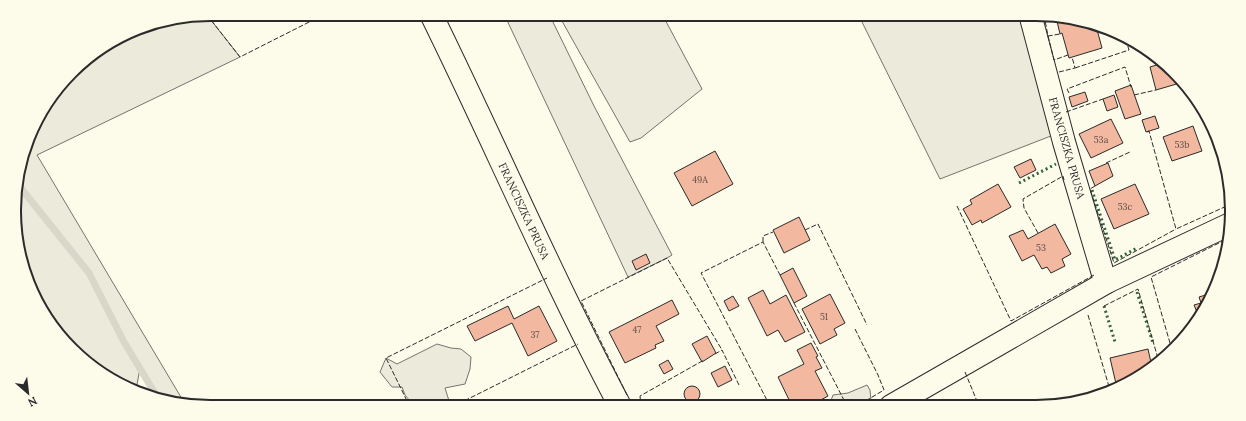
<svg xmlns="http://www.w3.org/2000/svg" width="1246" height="421" font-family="Lora,serif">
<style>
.green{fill:#ecebdb;stroke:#74746e}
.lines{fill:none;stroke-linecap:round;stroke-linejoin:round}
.stream{stroke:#d8d7c9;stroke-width:7}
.building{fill:#f2b8a0;stroke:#2b2b2b}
.minor-casing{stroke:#2b2b2b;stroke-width:24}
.minor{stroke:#fdfbea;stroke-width:22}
.hedge{stroke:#34623c;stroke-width:3;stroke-dasharray:2 3;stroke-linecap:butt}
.fence{stroke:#2b2b2b;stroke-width:1;stroke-dasharray:5 2;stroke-linecap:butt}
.labels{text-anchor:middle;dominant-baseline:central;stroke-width:3;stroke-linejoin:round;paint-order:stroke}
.number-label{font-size:9px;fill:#5d4e48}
.street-label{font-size:11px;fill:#2b2b2b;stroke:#fdfbea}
.rim{fill:none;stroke:#2b2b2b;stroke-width:2}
</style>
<rect width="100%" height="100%" fill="#fdfbea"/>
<g class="green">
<polygon points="504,14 549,14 594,106 672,255 667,258 628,277"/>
<polygon points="558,14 662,14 702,89 641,138 630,142"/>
<polygon points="858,14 1023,14 1056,134 940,179"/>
<polygon points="207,15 240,57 37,155 185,404 159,400 140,368 136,390 101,374 47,320 21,261 16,185 34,123 81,63 136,29"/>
<polygon points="437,344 451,348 461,349 471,357 470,369 465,384 445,388 451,407 415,407 405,395 402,387 392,387 380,372 386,358 397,364"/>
<polygon points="867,385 870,390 871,401 862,406 829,406 833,395 848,393"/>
</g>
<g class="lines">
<polyline class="stream" points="16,182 89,273 124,342 159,400"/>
</g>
<g class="building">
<polygon points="1056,17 1086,21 1096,26 1102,48 1069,58 1062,33 1060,34"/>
<polygon points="1163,63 1180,83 1156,90 1150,67"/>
<polygon points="1131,85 1141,114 1125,119 1115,91"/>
<polygon points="1085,92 1088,101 1072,107 1069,97"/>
<polygon points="1114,95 1118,107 1107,111 1103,99"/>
<polygon points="1155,116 1159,128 1146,132 1142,120"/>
<polygon points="1111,119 1123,143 1091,158 1079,134"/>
<polygon points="1193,126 1202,151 1172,161 1163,137"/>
<polygon points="715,151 733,184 692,206 674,173"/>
<polygon points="1031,159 1036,170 1020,178 1014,167"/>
<polygon points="1108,163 1113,176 1095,186 1089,171"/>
<polygon points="998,184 1011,207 982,223 981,220 972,225 963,209 972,204 970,200"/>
<polygon points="1135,184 1149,214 1114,229 1101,199"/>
<polygon points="799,217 810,240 784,253 773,230"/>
<polygon points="1055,224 1071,254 1062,259 1065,266 1051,273 1047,267 1042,269 1034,255 1022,261 1009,236 1023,230 1028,239"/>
<polygon points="646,254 650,263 636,270 632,261"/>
<polygon points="793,268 807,296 794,303 780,275"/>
<polygon points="763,290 770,304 786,295 805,332 785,342 778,330 767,336 748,298"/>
<polygon points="1212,293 1206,309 1199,317 1194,305 1201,303 1199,297"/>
<polygon points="830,294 845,323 834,329 837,335 820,344 802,309"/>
<polygon points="733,296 739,306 729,311 724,301"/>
<polygon points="672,300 679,314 656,326 664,341 655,345 656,348 625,363 609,332"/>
<polygon points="508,306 514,319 539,306 557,341 528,356 512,323 475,341 467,326"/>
<polygon points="707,336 716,353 702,362 692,344"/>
<polygon points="811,343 818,356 816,357 822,368 815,371 828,396 810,406 792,406 778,377 804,364 797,350"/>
<polygon points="1148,349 1152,367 1122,387 1117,388 1110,358"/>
<polygon points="668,360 673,369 664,374 659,365"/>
<polygon points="725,366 732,380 718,387 711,373"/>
<circle cx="692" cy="394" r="8"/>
</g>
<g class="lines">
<g class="minor-casing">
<g id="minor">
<path d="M431 14C495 144 552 278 620 406"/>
<polyline points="1030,14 1064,142 1103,274 1107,282"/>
<polyline points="891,406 1107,282 1228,225"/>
</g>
</g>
<use href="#minor" class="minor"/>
<g class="hedge">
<polyline points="1019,183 1056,164"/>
<polyline points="1092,190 1115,260 1137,248"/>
<polyline points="1137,292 1153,343"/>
<polyline points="1104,306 1115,342"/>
</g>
<g class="fence">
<polyline points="879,14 880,16 887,14"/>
<polyline points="207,15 240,57 325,14"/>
<polyline points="1044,15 1048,36 1060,34"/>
<polyline points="1048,36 1054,60 1068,55"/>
<polyline points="1075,68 1129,50 1126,40"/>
<polyline points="1059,72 1075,68 1072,57"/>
<polyline points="1069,93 1067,89 1125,67 1131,87"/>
<polyline points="1134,95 1156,90"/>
<polyline points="1066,112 1103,99"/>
<polyline points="1147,132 1149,131 1176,229 1229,205"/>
<polyline points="1106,163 1130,152"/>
<polyline points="1095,186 1090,189 1114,263 1176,229"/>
<polyline points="957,206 1011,321 1094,275"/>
<polyline points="805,230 818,224 867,325"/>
<polyline points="1038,233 1024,208 1023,199 1063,176 1064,180"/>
<polyline points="763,242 763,236 773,232"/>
<polyline points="794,303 847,406"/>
<polyline points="1104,306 1138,289 1159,362"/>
<polyline points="1088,315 1110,390"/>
<polyline points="855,329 878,375 884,390 857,406"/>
<polyline points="1172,350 1151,277 1227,239"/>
<polyline points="715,354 722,350 739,385"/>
<polyline points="965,372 979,406"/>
<polyline points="627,395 581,301 667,258 722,350"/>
<polyline points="921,399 924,406"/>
<polyline points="751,404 752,406"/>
<polyline points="641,406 640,396 704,360"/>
<polyline points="770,406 701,273 763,242 780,275"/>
<polyline points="410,407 386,358 547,278"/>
<polyline points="452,407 578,344"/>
</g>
</g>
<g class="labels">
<g class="number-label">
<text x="1101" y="139">53a</text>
<text x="1182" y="144">53b</text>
<text x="700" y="179">49A</text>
<text x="1125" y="206">53c</text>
<text x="1041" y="247">53</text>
<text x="824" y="316">51</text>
<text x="637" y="329">47</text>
<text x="535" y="334">37</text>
</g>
<g class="street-label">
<text transform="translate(1067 148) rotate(74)">FRANCISZKA PRUSA</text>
<text transform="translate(524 211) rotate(65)">FRANCISZKA PRUSA</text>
</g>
</g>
<path d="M0 0H1246V421H0ZM210 21H1036A189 189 0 0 1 1225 210V211A189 189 0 0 1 1036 400H210A189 189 0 0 1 21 211V210A189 189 0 0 1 210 21Z" fill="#fdfbea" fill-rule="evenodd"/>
<path class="rim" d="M210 21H1036A189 189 0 0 1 1225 210V211A189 189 0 0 1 1036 400H210A189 189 0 0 1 21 211V210A189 189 0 0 1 210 21Z"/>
<g transform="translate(28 393) rotate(152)" stroke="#fdfbea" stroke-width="3" paint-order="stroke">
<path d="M0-3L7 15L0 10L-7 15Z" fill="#2b2b2b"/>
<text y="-6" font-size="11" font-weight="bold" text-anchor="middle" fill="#2b2b2b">N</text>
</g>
</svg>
